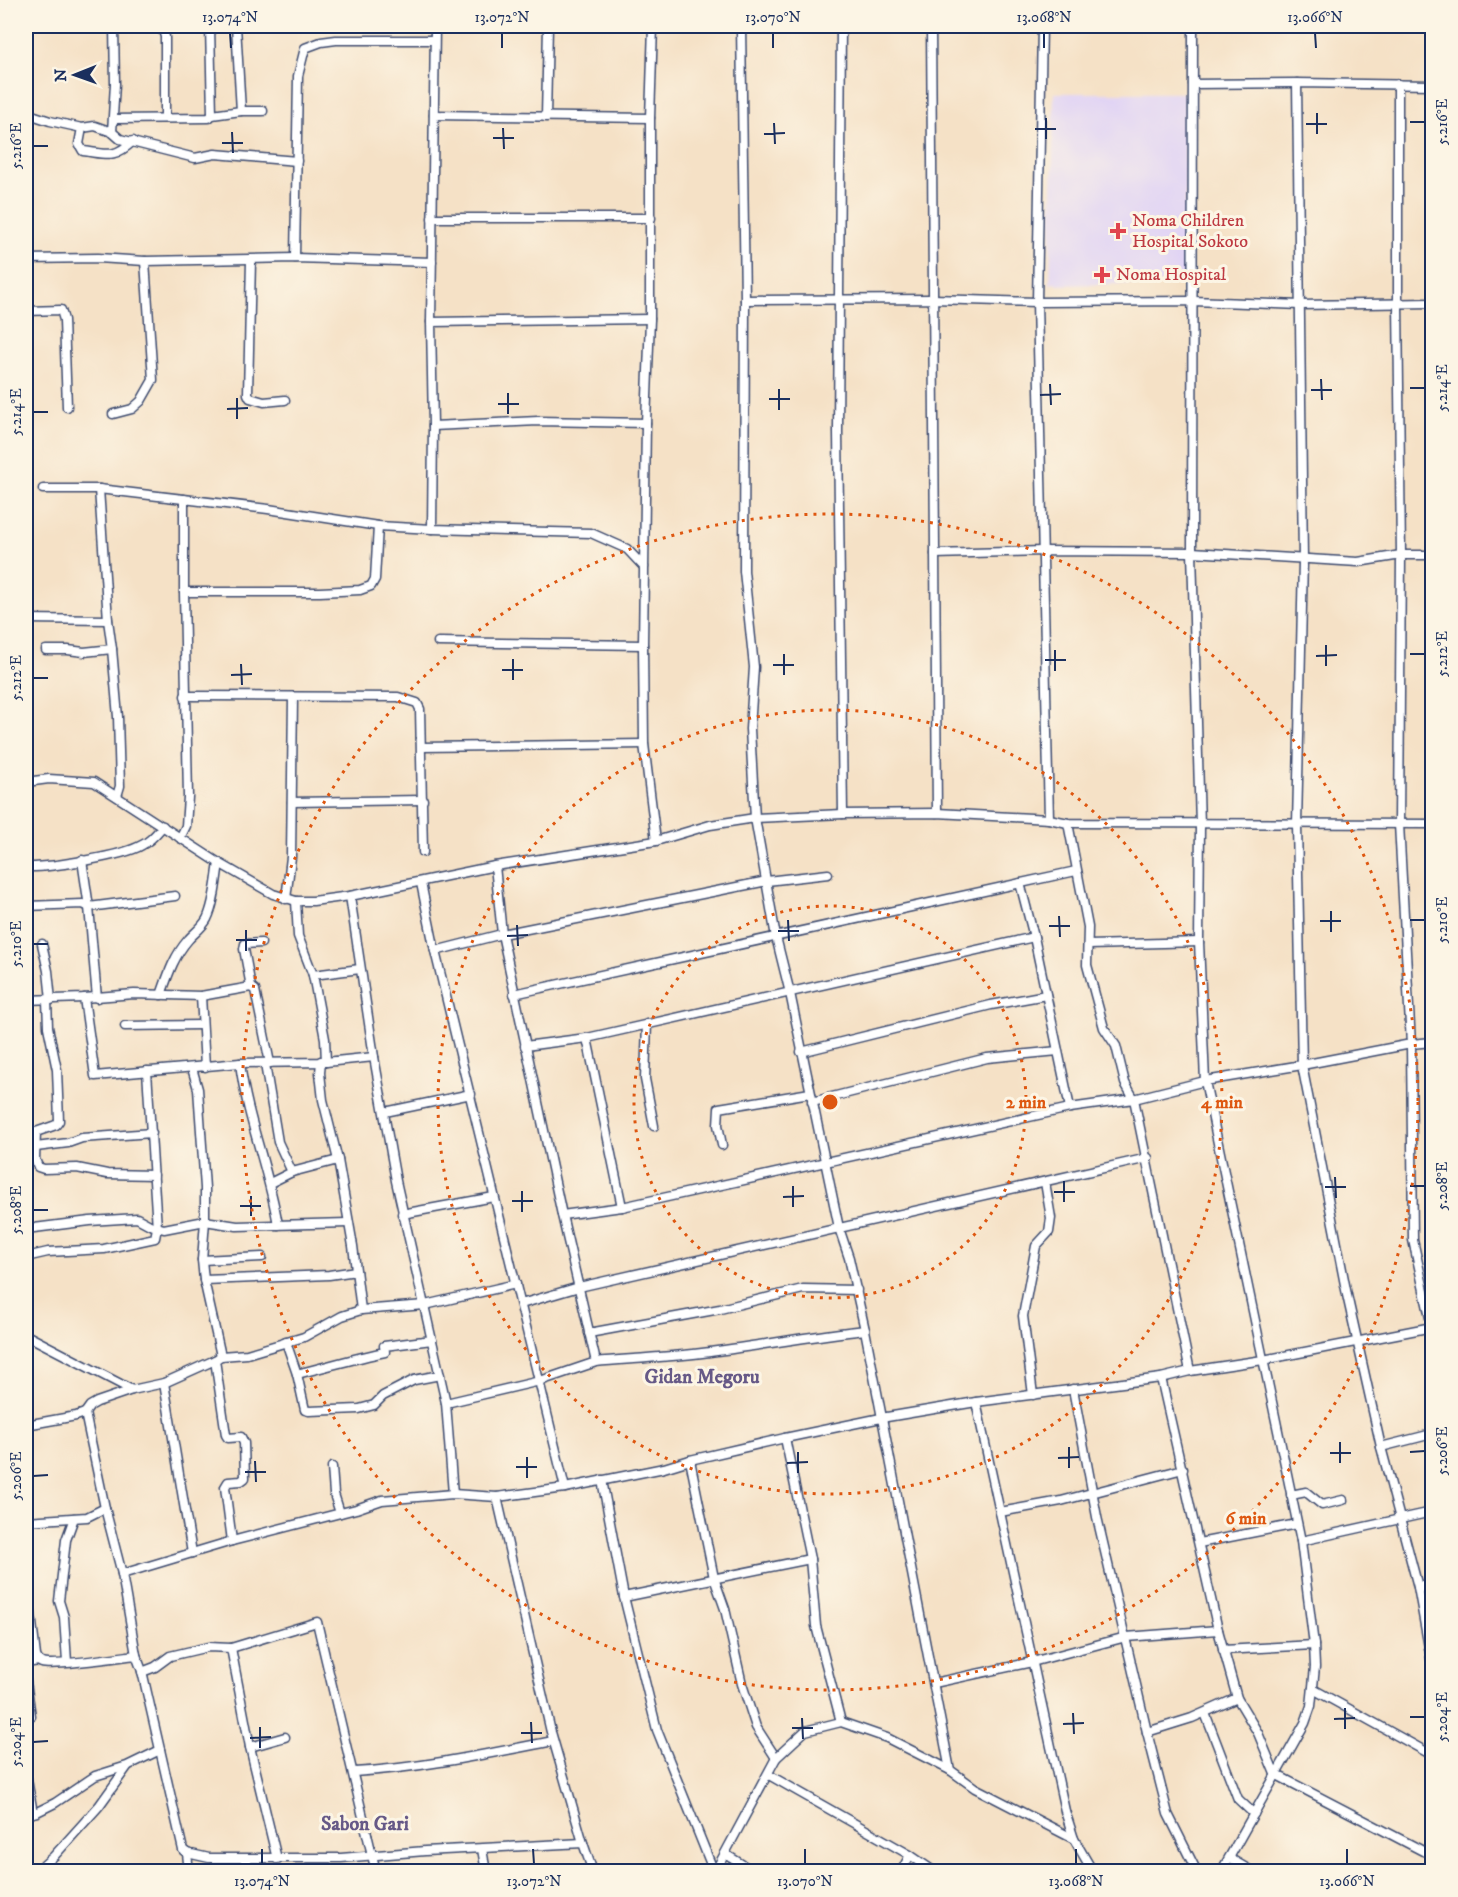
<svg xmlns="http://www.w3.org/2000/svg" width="1458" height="1897" font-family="'IM FELL DW Pica',serif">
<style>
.built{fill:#e1d4f4}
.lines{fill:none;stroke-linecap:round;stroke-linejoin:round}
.minor-casing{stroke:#3c4a6e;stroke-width:11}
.minor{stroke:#fff;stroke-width:8}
.ticks{fill:none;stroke:#1b2f5e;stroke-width:2}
.ring{fill:none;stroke:#de5710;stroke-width:3;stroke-dasharray:3 6}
.health-dot{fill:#e0444e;stroke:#fcf5e5;stroke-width:2}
.labels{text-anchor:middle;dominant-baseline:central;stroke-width:6;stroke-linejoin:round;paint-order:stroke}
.health-label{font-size:18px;fill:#be3a42;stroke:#fcf5e5;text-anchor:start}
.neighbourhood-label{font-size:20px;font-weight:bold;fill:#665987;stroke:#fcf5e5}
.centre{fill:#de5710;stroke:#fcf5e5;stroke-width:3}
.ring-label{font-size:18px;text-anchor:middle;font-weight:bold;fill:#de5710;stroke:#fcf5e5;stroke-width:6;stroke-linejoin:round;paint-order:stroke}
.neatline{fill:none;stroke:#1b2f5e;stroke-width:2}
.ticks-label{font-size:15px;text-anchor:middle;fill:#1b2f5e}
</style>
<rect width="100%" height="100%" fill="#fcf5e5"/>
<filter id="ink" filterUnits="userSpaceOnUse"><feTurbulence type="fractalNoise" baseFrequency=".0167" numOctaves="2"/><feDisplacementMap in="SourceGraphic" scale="12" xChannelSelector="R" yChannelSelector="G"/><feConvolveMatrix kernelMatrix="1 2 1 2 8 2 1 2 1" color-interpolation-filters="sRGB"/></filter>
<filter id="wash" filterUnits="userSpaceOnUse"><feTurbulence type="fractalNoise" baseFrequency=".008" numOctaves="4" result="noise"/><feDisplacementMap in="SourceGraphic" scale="24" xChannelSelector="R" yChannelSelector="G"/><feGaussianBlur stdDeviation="1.35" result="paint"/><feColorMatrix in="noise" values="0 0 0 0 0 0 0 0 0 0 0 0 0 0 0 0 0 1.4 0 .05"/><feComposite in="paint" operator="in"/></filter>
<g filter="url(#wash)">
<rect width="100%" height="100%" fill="#f5e1c6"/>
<polygon class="built" points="1054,93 1185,93 1186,283 1057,285 1057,283 1050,284"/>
</g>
<g filter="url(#ink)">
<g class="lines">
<g class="minor-casing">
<g id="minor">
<polyline points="162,26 165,37 165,117"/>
<polyline points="210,26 212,115"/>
<polyline points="236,26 241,111"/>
<polyline points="653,26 650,118 650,319 646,423 643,645 644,744 656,841"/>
<polyline points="741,26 745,300 744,571 754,667 750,729 755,818 776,937 790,993 839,1228 849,1258 865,1330 950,1770 975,1788 1074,1839"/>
<polyline points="841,26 838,432 843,814"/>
<polyline points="931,26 937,813"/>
<polyline points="1042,26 1037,302 1049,819"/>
<polyline points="1193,26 1192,552 1200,825 1199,942 1205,1081 1301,1541 1314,1645 1315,1667 1311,1706 1305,1723 1221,1872"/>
<polyline points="1193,84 1297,83"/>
<polyline points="1398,84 1398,303 1401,555 1399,824 1411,1044 1413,1240 1432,1327"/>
<polyline points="1432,85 1297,83 1303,560 1297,825 1302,1065 1347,1295 1381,1447 1418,1587 1432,1664"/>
<polyline points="26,113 50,121 82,128 95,126 112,132 120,139 195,158 215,154 297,161"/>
<polyline points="434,115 650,118"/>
<polyline points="546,117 548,26"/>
<polyline points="114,119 209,118 212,115 241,111 263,111"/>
<path d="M82 128 79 144 83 151C107 154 114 159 133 141"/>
<polyline points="112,132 115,84 114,26"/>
<polyline points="432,218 651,218"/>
<polyline points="295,258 298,76 305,48 321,42 336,40 434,40"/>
<polyline points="26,259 98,258 145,261 295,258 432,262"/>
<polyline points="251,260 248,394 250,398 264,402 285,400"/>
<polyline points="745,300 933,299 1037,302 1193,301 1300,305 1432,303"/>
<polyline points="26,311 61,310 64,320 67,407"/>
<polyline points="431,322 650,319"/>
<polyline points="113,414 132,409 141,401 153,380 145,261"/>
<polyline points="433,426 538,421 646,423"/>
<polyline points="43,489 99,489 268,509 378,526 432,529 591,533 627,549 644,567"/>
<polyline points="99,489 108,620 112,649 118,717 120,786 117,796"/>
<polyline points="432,529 433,426 431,322 435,26"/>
<polyline points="935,554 1042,551 1192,552 1358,562 1401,555 1432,555"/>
<polyline points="184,592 320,592 360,590 371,586 375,579 378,526"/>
<polyline points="26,619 108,620"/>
<polyline points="438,642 643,645"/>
<polyline points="46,650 68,650 84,652 112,649"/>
<polyline points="185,696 398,697 417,703 420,709 423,852"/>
<polyline points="422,747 644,744"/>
<polyline points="26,782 49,779 94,782 219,863 273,894 296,901 313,901 350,896 495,866 656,841 710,825 755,818 843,814 937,813 1049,819 1068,823 1432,824"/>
<polyline points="292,802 423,800"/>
<polyline points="1068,823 1088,927 1087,965 1104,1028 1116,1046 1125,1083 1134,1099 1190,1371"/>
<polyline points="180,838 186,826 188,797 184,592 184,499"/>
<polyline points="82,860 89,907 97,998"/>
<path d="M495 866 502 934 562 1215 596 1362C632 1359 667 1357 702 1353 757 1346 811 1336 865 1330"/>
<path d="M26 867C48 868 124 856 142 845 151 841 157 833 163 826"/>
<polyline points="421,883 435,951 565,1488"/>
<polyline points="1020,883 1034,937 1070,1108"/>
<polyline points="350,896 374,1057 396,1181 446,1403 453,1494"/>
<polyline points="286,899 291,857 293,697"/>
<polyline points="296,901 298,936 313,975 325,1039 326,1062"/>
<polyline points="26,906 83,904 89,907 175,896"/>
<polyline points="261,943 245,944 244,949 251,987 255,990 270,1063"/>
<polyline points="42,944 48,971 51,1000"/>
<polyline points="1089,945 1199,942"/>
<polyline points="435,951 502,934 767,881 828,874"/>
<polyline points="313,975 360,969"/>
<polyline points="514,994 1076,871"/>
<path d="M161 995C168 975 174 956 188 940 194 933 202 928 207 919 215 902 216 881 219 863"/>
<polyline points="201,996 205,1067"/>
<polyline points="84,998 95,1076 240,1063 326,1062 374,1057"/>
<polyline points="26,1000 84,998 134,994 201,996 251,987"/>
<polyline points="47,1000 48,1027 57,1070 59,1121 56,1125 36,1132 35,1159 38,1167 44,1169 77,1168 107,1174 154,1175"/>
<polyline points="647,1024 645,1079 654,1126"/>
<polyline points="125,1026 202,1025"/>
<polyline points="587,1038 622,1207"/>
<polyline points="525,1046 587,1038 1034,937"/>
<polyline points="801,1052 991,1005 1046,995"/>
<polyline points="321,1061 320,1073 323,1100 338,1160 353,1246 361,1310"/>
<path d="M240 1063C247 1119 269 1170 278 1225"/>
<polyline points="265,1064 278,1142 292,1172"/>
<polyline points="192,1068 198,1089 205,1188 205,1221 202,1260 204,1280 221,1356"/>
<polyline points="812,1102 987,1058 1058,1051"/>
<polyline points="385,1112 471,1094"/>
<polyline points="722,1145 718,1125 719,1108 810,1093"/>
<polyline points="36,1147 68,1143 82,1138 152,1133"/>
<polyline points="270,1183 292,1172 338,1160"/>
<polyline points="402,1214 494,1197"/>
<polyline points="562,1215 622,1207 1070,1108 1134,1099 1205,1081 1302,1065 1411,1044 1432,1042"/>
<polyline points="26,1229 90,1221 137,1218 150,1225 164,1229 205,1221 237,1226 348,1223"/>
<polyline points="26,1257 48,1252 104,1249 155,1238 157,1228 147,1071"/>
<polyline points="202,1260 262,1257"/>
<polyline points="204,1280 329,1275 356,1271"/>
<polyline points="521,1304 579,1287 1148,1158"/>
<polyline points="589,1333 720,1309 803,1289 857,1290"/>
<polyline points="26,1335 132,1390"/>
<polyline points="286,1342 297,1374 305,1410 309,1411 359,1409 374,1405 383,1396 414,1380 440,1375"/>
<polyline points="215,1360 226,1435 228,1438 241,1437 244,1443 245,1478 241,1481 228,1482 225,1487 232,1541"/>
<path d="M297 1374C326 1367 355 1358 385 1352L384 1346 432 1340"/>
<polyline points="1161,1378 1218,1630 1237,1698 1258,1733 1275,1774 1423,1851 1432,1853"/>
<polyline points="164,1383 192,1553"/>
<polyline points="1073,1389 1097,1517 1147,1732 1168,1814 1197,1872"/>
<polyline points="1033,1395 1023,1316 1036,1246 1049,1232 1051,1218 1045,1182"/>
<polyline points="976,1402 1065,1811 1074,1839 1093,1872"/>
<polyline points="446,1403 540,1381 596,1362"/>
<polyline points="85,1413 105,1508 122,1574"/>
<polyline points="26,1425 76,1416 85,1413 90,1406 97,1402 132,1390 164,1383 215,1360 221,1356 247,1354 304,1337 342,1316 361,1310 425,1305 516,1284"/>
<polyline points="785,1438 810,1559 816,1626 841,1722"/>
<polyline points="1381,1447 1432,1434"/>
<polyline points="690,1460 714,1578 725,1609 742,1684 756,1727 776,1758"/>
<polyline points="332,1467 334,1494 340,1513"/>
<polyline points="602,1480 624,1597 657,1730 714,1872"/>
<polyline points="1291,1495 1306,1492 1322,1505 1343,1500"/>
<polyline points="497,1497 551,1732 583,1843"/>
<polyline points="1000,1512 1061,1501 1183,1469"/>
<polyline points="26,1521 87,1517 105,1508"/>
<polyline points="1301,1541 1432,1512"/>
<polyline points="1199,1543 1297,1524"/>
<path d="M26 1573 36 1656C38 1660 38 1662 42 1663 53 1667 120 1657 136 1655"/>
<polyline points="1418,1587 1432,1584"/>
<polyline points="624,1597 810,1559"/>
<polyline points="231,1648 250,1747 277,1859"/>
<polyline points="1223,1650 1314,1645"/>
<polyline points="67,1662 64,1617 59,1601 66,1540 74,1518"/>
<polyline points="26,1663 39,1661"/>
<polyline points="142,1672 155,1667 170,1656 208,1647 231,1648 317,1622 376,1872"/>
<polyline points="26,1681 31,1716 26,1718"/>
<polyline points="934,1683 1032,1662 1126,1637 1218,1630"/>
<polyline points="1313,1689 1432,1755"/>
<polyline points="1205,1713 1238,1799 1254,1814"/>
<polyline points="1147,1732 1192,1718 1237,1698"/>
<polyline points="250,1747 285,1737"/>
<path d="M354 1772C421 1768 487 1754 553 1741"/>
<polyline points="26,1774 33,1813"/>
<polyline points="769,1775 910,1855 935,1872"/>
<polyline points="26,1814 37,1812 55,1803 95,1776 127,1766 160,1750"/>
<polyline points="482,1849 486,1872"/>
<polyline points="187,1853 189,1872"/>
<polyline points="725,1854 754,1872"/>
<polyline points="1229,1858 1253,1872"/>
<polyline points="36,1872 54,1856 99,1806 127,1767"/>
<polyline points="593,1872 583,1843 425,1851 341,1858 209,1858 187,1853 183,1850 142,1671 136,1655 122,1574 232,1541 356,1509 382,1500 453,1494 497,1497 565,1488 664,1468 690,1460 785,1438 881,1418 976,1402 1161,1378 1190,1371 1263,1360 1432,1327"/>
<polyline points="715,1872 776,1758 805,1731 841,1722 887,1738 950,1770"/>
<polyline points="901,1872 910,1855"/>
<polyline points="1430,1872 1432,1866"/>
</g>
</g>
<use href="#minor" class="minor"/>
</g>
</g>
<path class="ticks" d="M230 33 231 48M502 33V48M773 33V48M1044 33V48M1315 33 1316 48M1317 113V134M1046 118V139M1410 122H1425M774 123 775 144M1306 124H1327M503 128 504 149M1035 129H1056M232 132 233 153M764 134 785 133M493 138H514M222 143H243M33 146H48M1321 379 1322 400M1050 384 1051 405M1410 388H1425M779 389V410M1311 390H1332M508 393V414M1040 395 1061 394M237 398V419M769 399H790M498 404H519M227 409 248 408M33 412H48M1326 645V666M1055 650V671M784 654V675M1410 654H1425M1316 656 1337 655M513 659V680M1045 660H1066M241 664 242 685M773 665H794M502 670H523M231 675 252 674M33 678H48M1331 911V932M1059 916 1060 937M788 920 789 941M1410 920H1425M1320 921H1341M517 925 518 946M1049 926H1070M246 930V951M778 931H799M507 936 528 935M236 940H257M33 944H48M1335 1177 1336 1198M1064 1181V1202M793 1186V1207M1410 1186H1425M1325 1187H1346M522 1191V1212M1054 1192H1075M251 1196V1216M783 1197 804 1196M512 1201H533M240 1206H261M33 1210H48M1340 1442V1463M1069 1447V1468M798 1452V1473M1410 1452 1425 1451M1330 1453H1351M527 1457V1478M1058 1458 1079 1457M255 1461 256 1482M787 1463 808 1462M516 1467H537M245 1472H266M33 1476 48 1475M1345 1708V1729M1073 1713 1074 1734M1410 1717H1425M802 1718 803 1739M1334 1719 1355 1718M531 1722 532 1743M1063 1724 1084 1723M260 1727V1748M792 1728H813M521 1733H542M250 1738 271 1737M33 1742 48 1741M262 1849V1864M533 1849 534 1864M805 1849V1864M1076 1849V1864M1347 1849V1864"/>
<g class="ring">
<circle cx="830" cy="1102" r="196"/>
<circle cx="830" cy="1102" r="392"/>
<circle cx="830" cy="1102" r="588"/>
</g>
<g class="health-dot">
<path d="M1115 222h6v6h6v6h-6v6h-6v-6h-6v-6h6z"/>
<path d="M1099 266h6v6h6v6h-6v6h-6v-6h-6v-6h6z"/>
</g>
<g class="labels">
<g class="health-label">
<text x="1132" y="221">Noma Children<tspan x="1132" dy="21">Hospital Sokoto</tspan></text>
<text x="1116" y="275">Noma Hospital</text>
</g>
<g class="neighbourhood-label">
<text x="702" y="1377">Gidan Megoru</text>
<text x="365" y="1824">Sabon Gari</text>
</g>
</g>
<circle cx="830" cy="1102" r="9" class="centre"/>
<g class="ring-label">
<text x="1026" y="1108">2 min</text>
<text x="1222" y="1108">4 min</text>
<text x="1246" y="1524">6 min</text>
</g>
<rect width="1458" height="1897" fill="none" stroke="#fcf5e5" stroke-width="66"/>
<g transform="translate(75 75) rotate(269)" stroke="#fcf5e5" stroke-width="4.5" paint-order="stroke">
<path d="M0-4.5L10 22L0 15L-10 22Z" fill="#1b2f5e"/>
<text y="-9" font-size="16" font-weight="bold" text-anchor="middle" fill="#1b2f5e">N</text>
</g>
<rect x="33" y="33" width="1392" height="1831" class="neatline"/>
<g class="ticks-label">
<text x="230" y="22">13.074°N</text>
<text x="502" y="22">13.072°N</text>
<text x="773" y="22">13.070°N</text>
<text x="1044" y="22">13.068°N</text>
<text x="1315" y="22">13.066°N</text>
<text transform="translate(1442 122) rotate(-90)" y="5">5.216°E</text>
<text transform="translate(16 146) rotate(-90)" y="5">5.216°E</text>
<text transform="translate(1442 388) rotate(-90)" y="5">5.214°E</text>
<text transform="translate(16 412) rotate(-90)" y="5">5.214°E</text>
<text transform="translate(1442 654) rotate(-90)" y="5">5.212°E</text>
<text transform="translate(16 678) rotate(-90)" y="5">5.212°E</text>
<text transform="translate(1442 920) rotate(-90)" y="5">5.210°E</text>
<text transform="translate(16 944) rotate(-90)" y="5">5.210°E</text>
<text transform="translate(1442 1186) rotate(-90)" y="5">5.208°E</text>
<text transform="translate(16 1210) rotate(-90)" y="5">5.208°E</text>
<text transform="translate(1442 1451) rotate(-90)" y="5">5.206°E</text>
<text transform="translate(16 1476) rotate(-90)" y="5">5.206°E</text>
<text transform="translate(1442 1717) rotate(-90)" y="5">5.204°E</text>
<text transform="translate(16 1742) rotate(-90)" y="5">5.204°E</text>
<text x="262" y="1886">13.074°N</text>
<text x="534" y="1886">13.072°N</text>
<text x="805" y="1886">13.070°N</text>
<text x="1076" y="1886">13.068°N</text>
<text x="1347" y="1886">13.066°N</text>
</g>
</svg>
